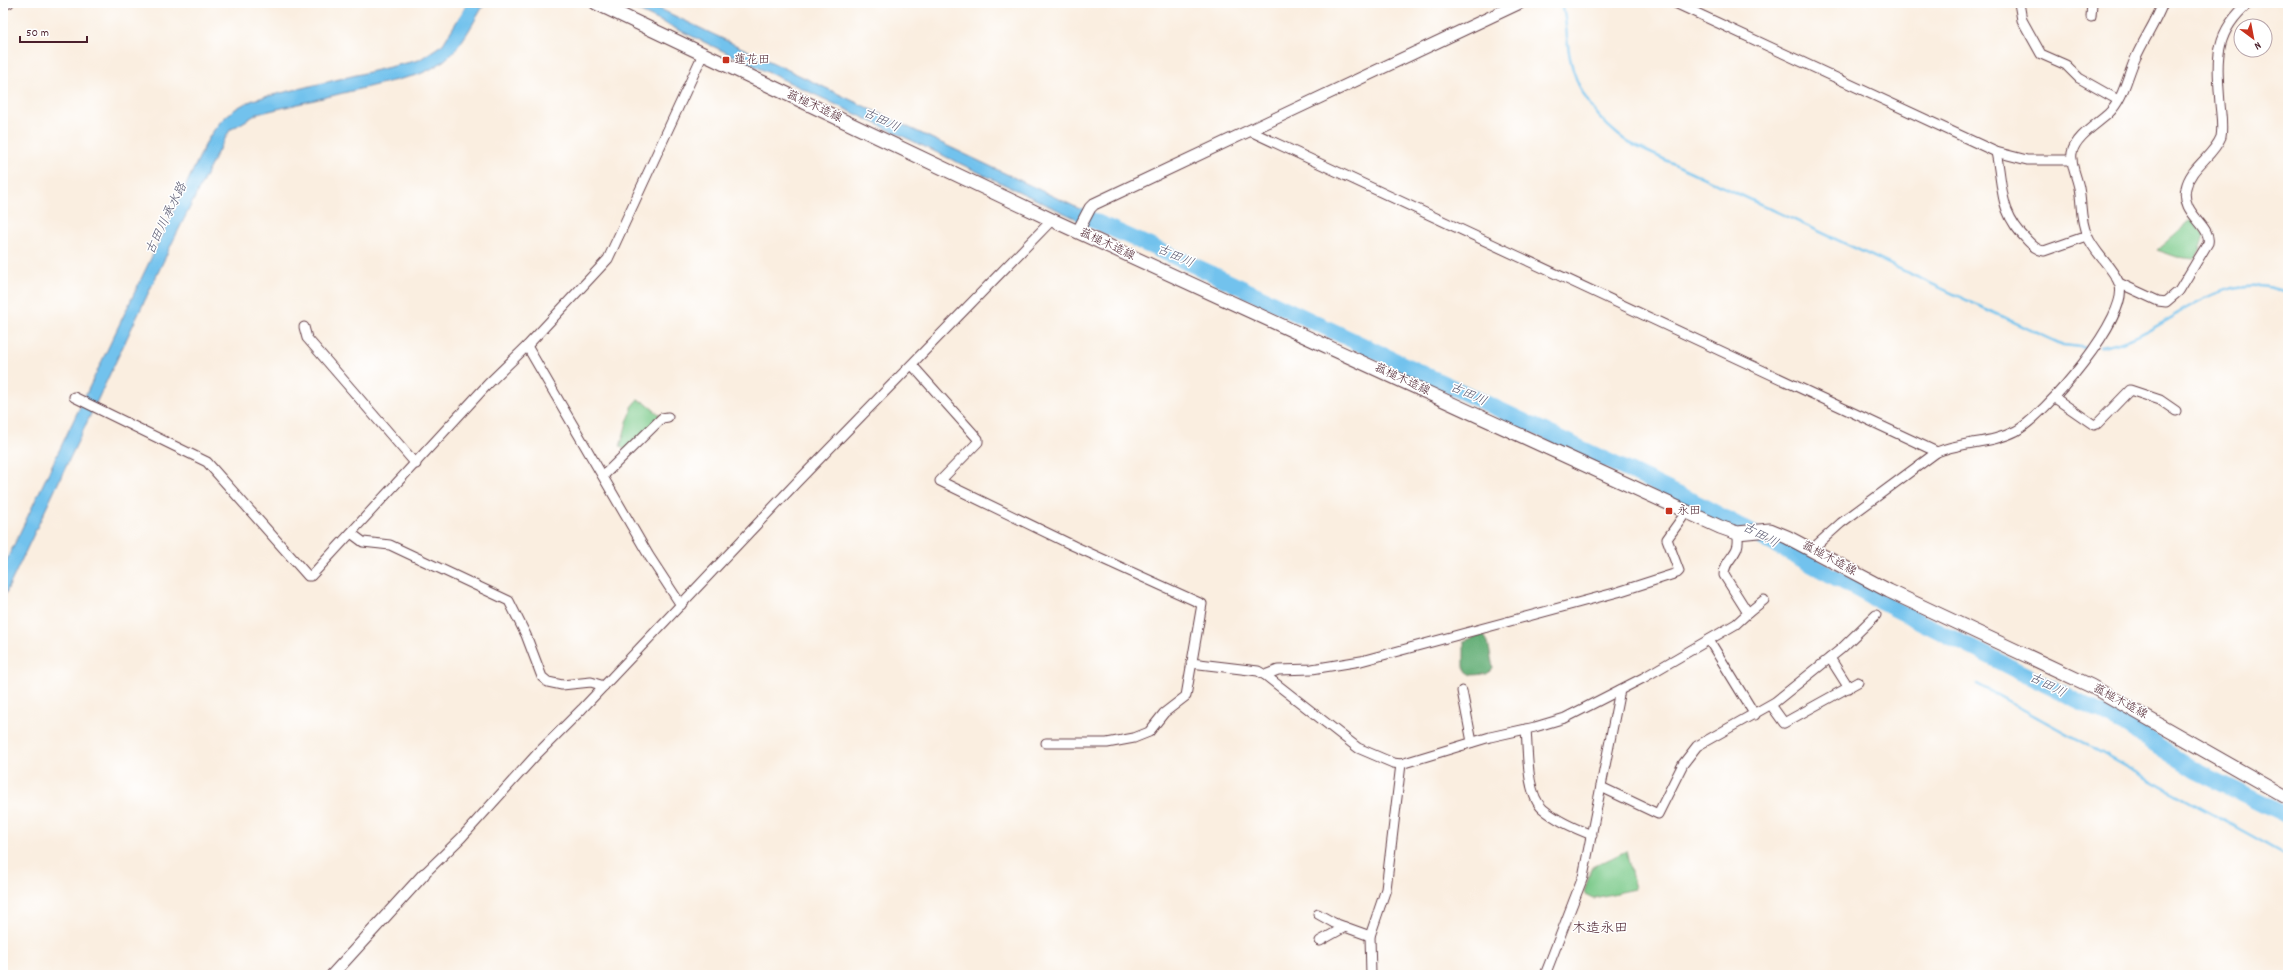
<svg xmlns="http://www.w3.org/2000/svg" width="2291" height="978" font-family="Dekko,'Klee One',sans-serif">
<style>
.green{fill:#7bca8a;stroke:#62745a}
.forest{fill:#64ae76;stroke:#576650}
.water{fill:#72c2ed;stroke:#5e708c}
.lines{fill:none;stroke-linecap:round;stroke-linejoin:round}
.stream{stroke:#72c2ed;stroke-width:2.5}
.river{stroke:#72c2ed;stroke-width:16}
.minor-casing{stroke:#643e46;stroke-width:11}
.tertiary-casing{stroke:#643e46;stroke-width:13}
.secondary-casing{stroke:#643e46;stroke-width:15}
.minor{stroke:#fff;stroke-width:9}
.tertiary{stroke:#fff;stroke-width:11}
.secondary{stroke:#fff;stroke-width:13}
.poi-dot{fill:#c8321e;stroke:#fff;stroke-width:1.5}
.labels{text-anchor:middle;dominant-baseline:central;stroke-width:3;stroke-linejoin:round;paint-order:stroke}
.poi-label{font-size:12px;fill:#4a1f2b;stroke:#fff;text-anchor:start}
.street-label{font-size:12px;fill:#4a1f2b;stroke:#fff}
.water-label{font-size:13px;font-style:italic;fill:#58586f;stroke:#fff}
.quarter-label{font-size:14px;fill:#4a1f2b;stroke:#fff}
</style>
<rect width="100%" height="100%" fill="#fff"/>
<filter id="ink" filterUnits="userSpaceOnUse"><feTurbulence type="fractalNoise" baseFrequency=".025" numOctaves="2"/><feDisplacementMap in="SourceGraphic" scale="8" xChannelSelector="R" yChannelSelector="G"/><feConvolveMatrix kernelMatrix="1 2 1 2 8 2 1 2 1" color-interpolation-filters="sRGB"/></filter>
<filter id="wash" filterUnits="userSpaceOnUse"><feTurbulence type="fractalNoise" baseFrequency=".012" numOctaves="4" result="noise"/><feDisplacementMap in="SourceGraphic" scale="16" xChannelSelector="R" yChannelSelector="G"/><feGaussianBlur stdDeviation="0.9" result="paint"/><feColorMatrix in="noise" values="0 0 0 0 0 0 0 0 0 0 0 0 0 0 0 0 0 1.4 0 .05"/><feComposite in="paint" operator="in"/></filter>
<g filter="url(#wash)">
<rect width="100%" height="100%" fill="#faeee0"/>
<g class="green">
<polygon points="2191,220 2205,235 2200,251 2194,259 2177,257 2157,250"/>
<path d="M637 400 644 402 660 415 626 451 620 446C623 439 624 433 626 426 627 418 632 416 631 407Z"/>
<polygon points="1626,851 1635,889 1594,898 1584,893 1591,868"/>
</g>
<polygon class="forest" points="1483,634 1488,642 1493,668 1487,674 1472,675 1467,672 1464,667 1464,641"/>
<g class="water">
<path d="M468 3H485C465 36 456 61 417 75L257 114 230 130 217 153 174 239 3 599V568L207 141C219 120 233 107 256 99L419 60 443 44Z"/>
<polygon points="622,3 647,3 658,8 1105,221 1100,230"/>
</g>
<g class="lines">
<g class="stream">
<path d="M1562 3C1567 21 1566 40 1570 58 1577 94 1600 123 1629 143L2048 338 2063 345 2088 348"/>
<path d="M2100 347C2167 339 2214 262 2288 293"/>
<polyline points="1977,684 2288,856"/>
</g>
<polyline class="river" points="1083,216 1206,271 1701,505 1871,597 2124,724 2196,771 2288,816"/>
</g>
</g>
<g filter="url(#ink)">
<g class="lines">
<g class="minor-casing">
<g id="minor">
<polyline points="1675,3 1996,152 2027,160 2072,160"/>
<polyline points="2019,3 2022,20 2041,54 2066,65 2079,78 2118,100"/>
<polyline points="3,5 9,3"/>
<polyline points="2091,17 2092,3"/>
<polyline points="1250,131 1937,452"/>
<path d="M1996 152C2004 190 1998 211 2028 241 2033 246 2037 250 2044 251L2087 236"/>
<path d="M2119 283 2158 301 2166 302 2179 291 2208 243C2212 225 2180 214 2186 188 2190 167 2213 157 2221 137 2223 126 2221 115 2220 104 2217 60 2213 33 2249 3"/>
<polyline points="304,327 307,338 416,464"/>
<polyline points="527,346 649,556 681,605"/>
<polyline points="912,365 978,439 978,442 940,481 1074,546 1202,604 1186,696 1164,713 1149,732 1134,738 1107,743 1046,743"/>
<polyline points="74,397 207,462 308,576 311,576 488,384 527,346 608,259 703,54"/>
<polyline points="2055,398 2094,425 2097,424 2130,390 2160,400 2176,411"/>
<polyline points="603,476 662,418 668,417"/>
<polyline points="351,533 363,542 390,545 509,601 526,635 542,677 548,682 562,685 591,682 604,686"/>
<path d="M1811 550 1841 523 1937 452C1963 441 1991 444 2016 431 2043 417 2133 314 2119 283 2111 265 2094 253 2087 235 2080 220 2082 204 2079 188 2077 177 2070 164 2072 153 2075 137 2097 124 2108 114 2124 99 2127 76 2136 57 2144 39 2156 22 2163 3"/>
<polyline points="1748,613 1764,600"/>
<polyline points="1709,640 1755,715"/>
<polyline points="1830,658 1849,688"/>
<path d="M1191 663 1258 671 1265 675 1358 748 1393 763 1401 764 1490 737 1535 727 1565 718 1643 678 1736 624 1748 613 1724 575C1724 557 1743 555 1737 533"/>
<polyline points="1265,675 1278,670 1312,669 1361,661 1618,592 1677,573 1679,571 1667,539 1687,511"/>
<polyline points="1462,691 1472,742"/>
<polyline points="1771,705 1784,723 1858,682"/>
<path d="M1526 729C1528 750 1526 794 1543 809 1556 820 1576 829 1592 835"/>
<polyline points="1601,787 1658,814 1683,764 1697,746 1775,702 1841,649 1876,615"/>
<polyline points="424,874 461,838 537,754 582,709 797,482 1052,220"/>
<polyline points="1318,914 1334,923 1370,936"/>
<polyline points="1320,941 1345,927"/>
<polyline points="1371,975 1370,936 1386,889 1401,764"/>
<polyline points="1545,975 1583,877 1620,690"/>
</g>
</g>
<g class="tertiary-casing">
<g id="tertiary">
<polyline points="1078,231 1090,208 1094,204 1520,3"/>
<polyline points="332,975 424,874"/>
</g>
</g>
<g class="secondary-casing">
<polyline id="secondary" points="596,3 1052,220 1720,527 1737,533 1770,530 1787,537 1889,591 2091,686 2288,798"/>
</g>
<use href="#minor" class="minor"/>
<use href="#tertiary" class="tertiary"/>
<use href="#secondary" class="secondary"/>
</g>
</g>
<g class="poi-dot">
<rect x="722" y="56" width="8" height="8" rx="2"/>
<rect x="1665" y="507" width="8" height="8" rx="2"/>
</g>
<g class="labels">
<g class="poi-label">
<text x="734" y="60">蓮花田</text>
<text x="1677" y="511">永田</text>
</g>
<g class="street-label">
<text transform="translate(814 107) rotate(25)">菰槌木造線</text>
<text transform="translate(1107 245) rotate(25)">菰槌木造線</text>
<text transform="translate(1402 380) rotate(25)">菰槌木造線</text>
<text transform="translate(1829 559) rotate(28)">菰槌木造線</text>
<text transform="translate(2120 702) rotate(28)">菰槌木造線</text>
</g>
<g class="water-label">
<text transform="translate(881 121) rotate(26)">古田川</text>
<text transform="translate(167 219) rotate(-64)">古田川承水路</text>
<text transform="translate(1175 257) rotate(24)">古田川</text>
<text transform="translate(1468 395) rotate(25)">古田川</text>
<text transform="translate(1760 536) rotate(29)">古田川</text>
<text transform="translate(2047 686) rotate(27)">古田川</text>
</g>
<g class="quarter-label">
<text x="1600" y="929">木造永田</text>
</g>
</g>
<rect width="2291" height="978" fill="none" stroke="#fff" stroke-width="16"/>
<g transform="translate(2253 38) rotate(148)"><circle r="19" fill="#ffffff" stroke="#b7a5aa"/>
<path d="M0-3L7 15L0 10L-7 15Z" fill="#c8321e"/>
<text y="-6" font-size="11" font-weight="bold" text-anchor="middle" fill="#4a1f2b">N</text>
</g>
<path d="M20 36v6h67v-6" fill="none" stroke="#4a1f2b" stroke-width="2"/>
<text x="26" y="36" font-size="12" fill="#4a1f2b" stroke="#ffffff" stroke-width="3" paint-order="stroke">50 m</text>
</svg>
